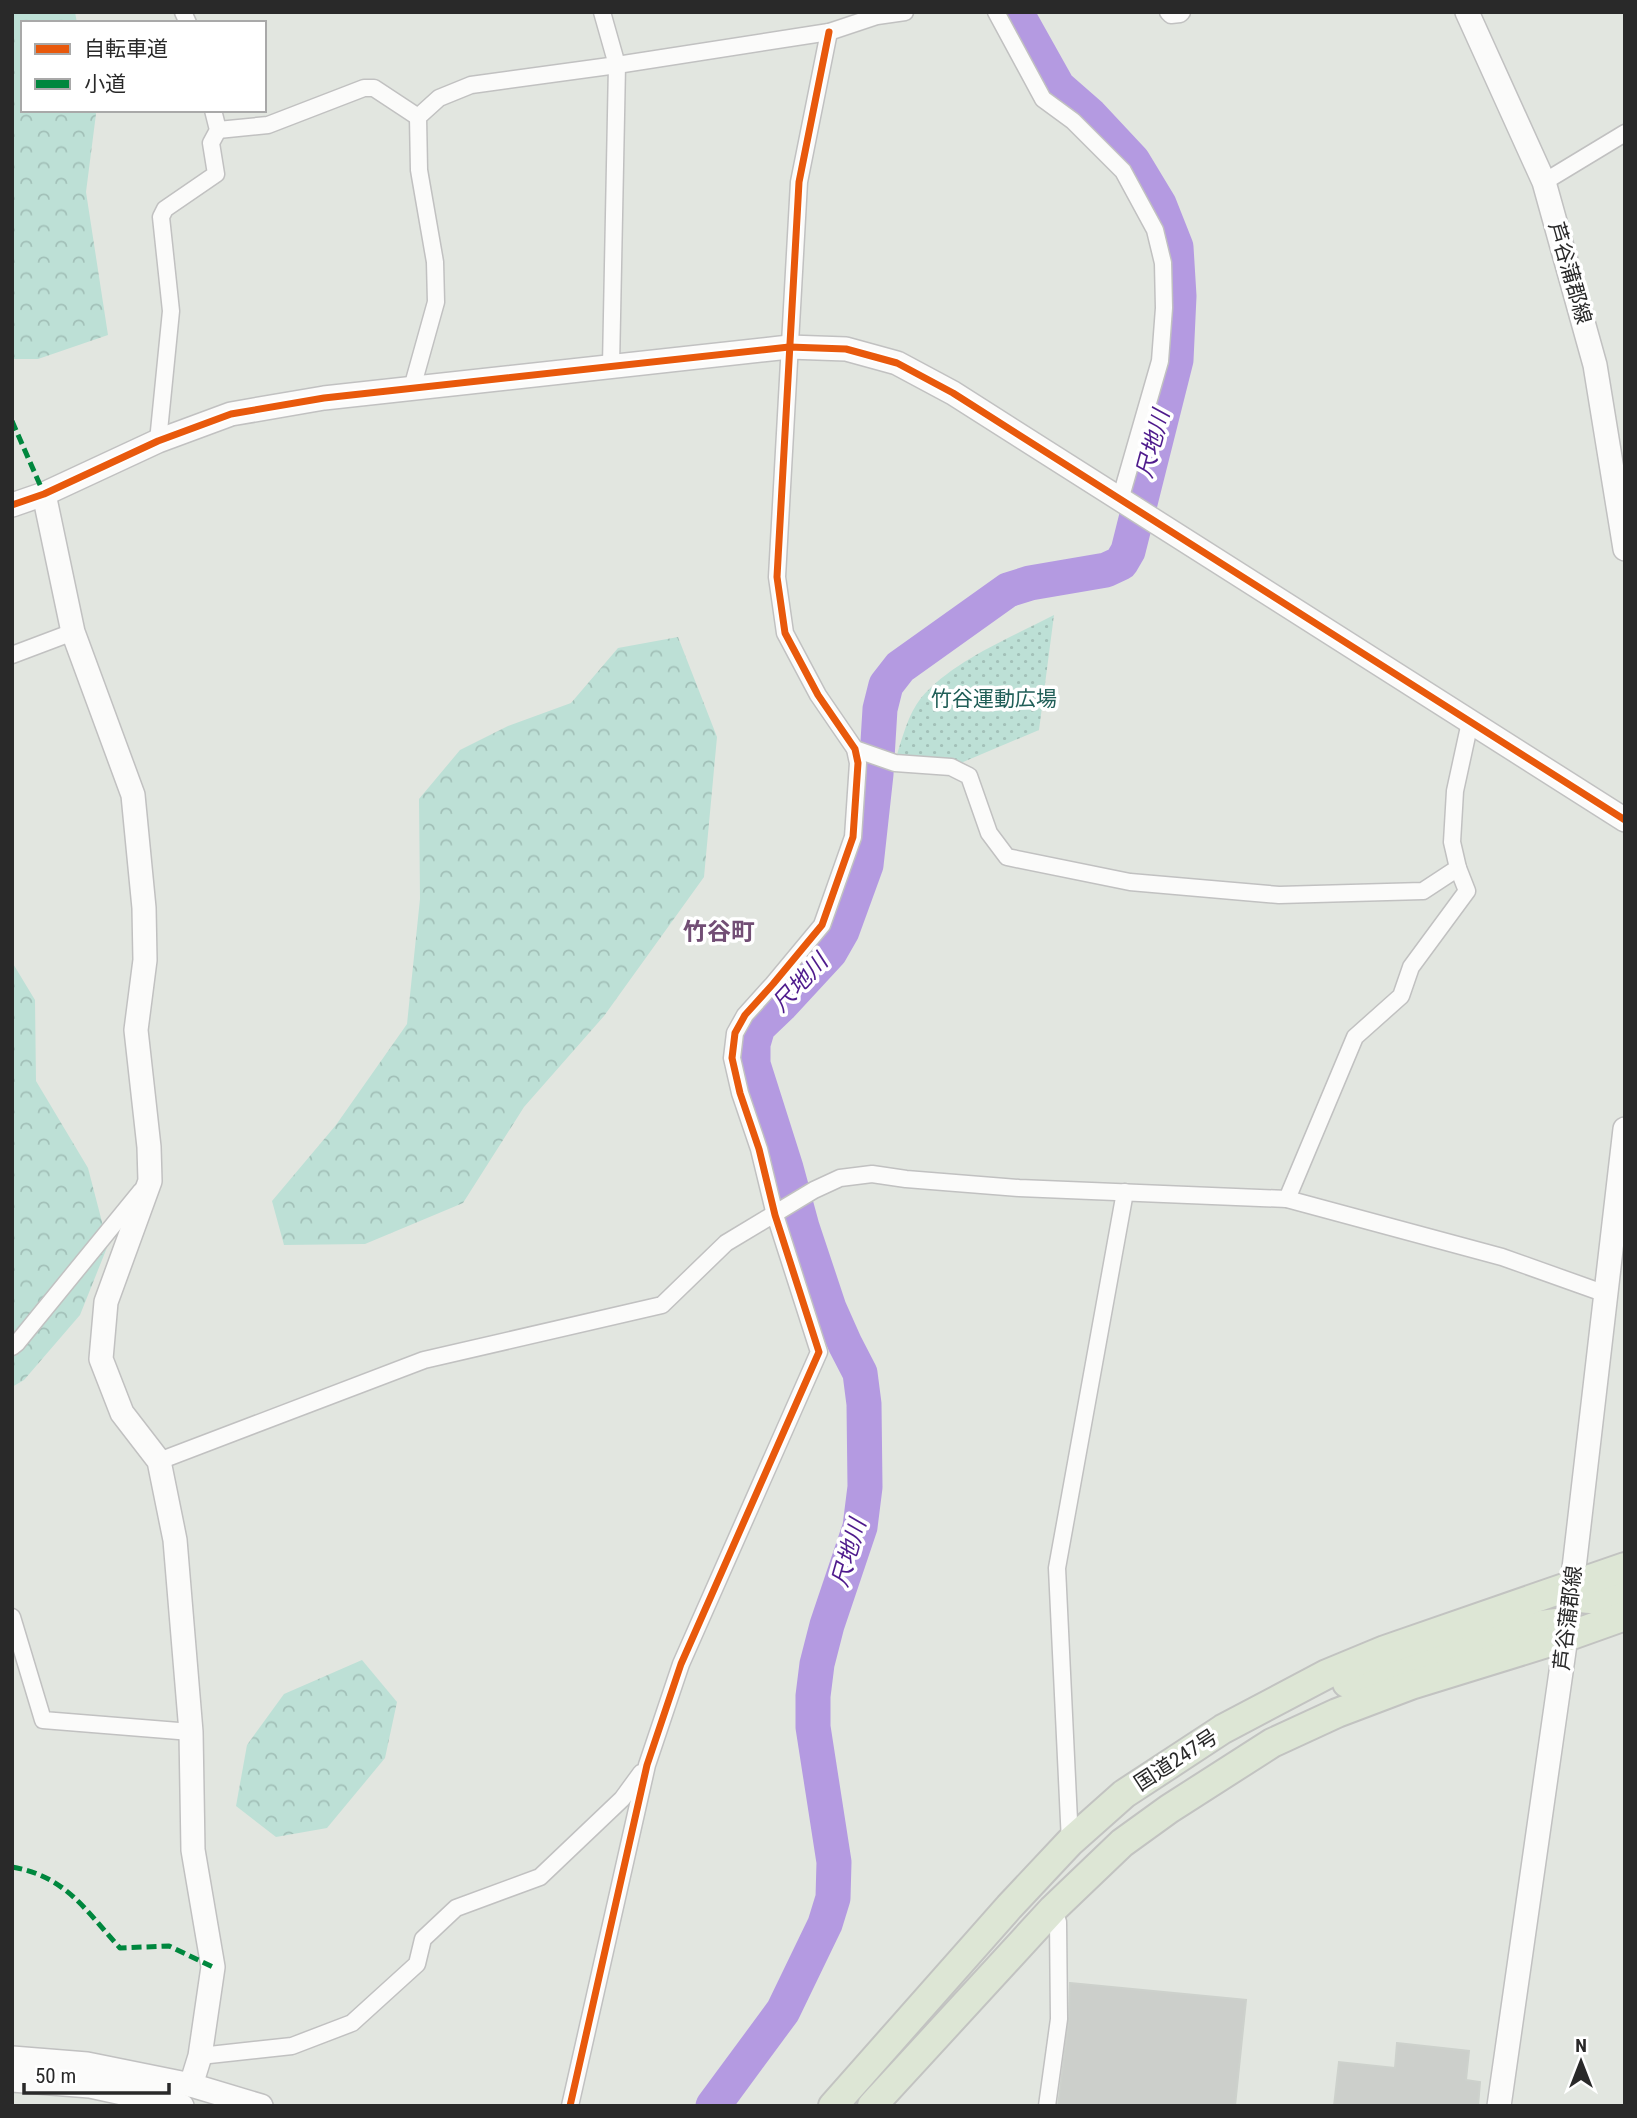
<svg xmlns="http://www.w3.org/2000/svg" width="1637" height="2118" font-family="'Roboto Condensed','Noto Sans JP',sans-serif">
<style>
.forest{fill:url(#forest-crowns)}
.park{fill:url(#park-dots)}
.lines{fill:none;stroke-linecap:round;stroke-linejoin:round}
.river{stroke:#b49ae1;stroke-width:35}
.building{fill:#cccfcb;stroke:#cdd1cc;stroke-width:2}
.street-casing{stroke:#c1c1c1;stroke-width:19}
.secondary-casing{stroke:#c1c1c1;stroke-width:26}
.highway-casing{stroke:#c2c3c1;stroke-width:32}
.street{stroke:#fbfbfa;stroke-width:16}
.secondary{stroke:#fbfbfa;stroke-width:23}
.highway{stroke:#dde6d5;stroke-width:28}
.quiet{stroke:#00873e;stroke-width:5;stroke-dasharray:10 5;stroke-linecap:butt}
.cycleway-casing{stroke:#fff;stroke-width:11}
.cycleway{stroke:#e8590c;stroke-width:7}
.labels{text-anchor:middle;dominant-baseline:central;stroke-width:7;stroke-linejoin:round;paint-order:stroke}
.street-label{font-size:21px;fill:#292929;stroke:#fff}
.park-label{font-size:21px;fill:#215f58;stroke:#fff}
.water-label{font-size:23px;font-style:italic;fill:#4e1a8c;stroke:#fff}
.quarter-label{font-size:24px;font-weight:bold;fill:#724e75;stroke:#fff}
</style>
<defs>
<pattern id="forest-crowns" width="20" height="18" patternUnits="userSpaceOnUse" patternTransform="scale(1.75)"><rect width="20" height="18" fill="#bde0d6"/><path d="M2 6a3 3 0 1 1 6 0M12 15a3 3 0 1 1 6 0" fill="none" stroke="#a2c0b8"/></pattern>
<pattern id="park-dots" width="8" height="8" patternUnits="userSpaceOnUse" patternTransform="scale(1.75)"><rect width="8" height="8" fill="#bde0d6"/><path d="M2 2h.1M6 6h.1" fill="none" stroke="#a2c0b8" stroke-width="1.8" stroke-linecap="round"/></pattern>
</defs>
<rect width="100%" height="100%" fill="#e2e6e0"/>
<g class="forest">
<polygon points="12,12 75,12 77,23 23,23 23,110 95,110 96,114 86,192 108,335 38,359 12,359"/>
<polygon points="678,637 717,737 704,877 604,1016 524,1107 463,1203 365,1244 284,1245 272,1201 336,1125 407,1024 420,899 419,799 460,750 508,726 571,703 618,648"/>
<polygon points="12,962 35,1000 36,1081 88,1168 108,1245 80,1315 24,1380 12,1387"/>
<polygon points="362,1660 397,1702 385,1758 327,1828 276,1837 236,1806 247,1745 284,1694"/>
</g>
<path class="park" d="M1054 615 1039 730 956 765 896 758C902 739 908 714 921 698 952 661 1012 637 1054 615Z"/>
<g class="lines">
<polyline class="river" points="713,2106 783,2011 825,1924 833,1898 834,1862 813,1727 813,1696 817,1664 827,1625 860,1527 865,1487 864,1404 860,1373 845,1344 829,1308 802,1227 786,1168 753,1064 753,1044 758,1027 781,1005 830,952 842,931 866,865 876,774 880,709 886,685 900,667 1008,590 1030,583 1106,570 1121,563 1128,551 1176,360 1179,296 1176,247 1159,204 1133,161 1090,115 1058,87 1016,12"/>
</g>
<g class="building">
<polygon points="1070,1983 1246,2000 1235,2106 1058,2106 1069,2020"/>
<polygon points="1397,2043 1469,2051 1466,2080 1480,2082 1478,2106 1334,2106 1339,2062 1395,2068"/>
</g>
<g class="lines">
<g class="street-casing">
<g id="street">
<polyline points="183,12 188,23"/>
<polyline points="602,12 617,65 611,366"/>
<polyline points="996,12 1043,99 1073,121 1123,171 1155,230 1163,263 1164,308 1160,361 1120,500"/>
<polyline points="1168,12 1171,15 1180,14 1182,12"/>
<polyline points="218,130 268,125 364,88 374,88 418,117"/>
<polyline points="1544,182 1625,133"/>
<polyline points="412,388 436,302 435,262 419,170 418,117 439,98 471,85 617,65 829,32 877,16 905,12"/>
<polyline points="158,441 171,311 161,217 165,209 216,174 211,143 218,130 213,110"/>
<polyline points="12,655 73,632"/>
<polyline points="855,749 895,763 951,767 969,776 989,833 1007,857 1130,882 1279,895 1423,891 1458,868"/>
<polyline points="1287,1199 1355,1037 1401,996 1411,967 1467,891 1458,868 1452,842 1455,791 1470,722"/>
<polyline points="12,1347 17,1343 141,1191"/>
<polyline points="159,1461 424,1360 662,1305 726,1243 814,1190 840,1178 872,1174 906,1179 1019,1188 1287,1199 1502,1257 1606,1294"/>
<polyline points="12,1617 43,1720 191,1732"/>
<polyline points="1070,1842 1057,1568 1125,1192"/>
<polyline points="200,2056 292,2046 352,2023 417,1964 423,1939 456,1908 540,1877 622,1799 641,1773"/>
<polyline points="570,2106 647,1765 681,1664 819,1352 775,1215 759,1149 740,1093 732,1058 735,1033 745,1015 773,984 822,925 853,837 858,763 855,749 818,695 785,633 777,577 799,182 829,32"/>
<polyline points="1047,2106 1059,2019 1058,1922 1053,1909"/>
</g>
</g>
<g class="secondary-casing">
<g id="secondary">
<polyline points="1467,12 1544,182 1595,365 1625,549"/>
<polyline points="44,494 73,632 133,795 144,908 145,960 136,1030 149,1147 150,1181 106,1302 101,1359 122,1413 159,1461 175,1540 191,1732 193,1850 213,1967 200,2056 191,2085"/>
<polyline points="12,505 44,494 158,441 231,414 324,398 789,347 846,349 897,363 953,393 1625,820"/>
<polyline points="12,2058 87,2064 191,2085 261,2106"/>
<polyline points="12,2080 90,2086 182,2106"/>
<polyline points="1499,2106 1566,1637 1625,1129"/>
</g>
</g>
<g class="highway-casing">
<g id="highway">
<path d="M1572 1585 1580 1598C1598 1601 1608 1598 1625 1592"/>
<polyline points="1347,1683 1518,1628 1555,1623 1566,1637"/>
<polyline points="833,2106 1009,1907 1070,1842 1124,1794 1223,1729 1327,1674 1385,1650 1625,1567"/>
<polyline points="872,2106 1053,1909 1122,1843 1169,1809 1272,1743 1337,1713 1411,1685 1566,1637 1625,1616"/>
</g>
</g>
<use href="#street" class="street"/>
<use href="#secondary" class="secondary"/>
<use href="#highway" class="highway"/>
<g class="quiet">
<polyline points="12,421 44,494"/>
<path d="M12 1867C66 1876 86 1911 120 1948L169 1946 213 1967"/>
</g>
<g class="cycleway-casing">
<g id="cycleway">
<polyline points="12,505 44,494 158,441 231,414 324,398 789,347 846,349 897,363 953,393 1625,820"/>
<polyline points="570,2106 647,1765 681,1664 819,1352 775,1215 759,1149 740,1093 732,1058 735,1033 745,1015 773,984 822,925 853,837 858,763 855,749 818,695 785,633 777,577 799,182 829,32"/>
</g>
</g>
<use href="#cycleway" class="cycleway"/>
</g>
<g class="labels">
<g class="street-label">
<text transform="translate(1570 273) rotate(74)">芦谷蒲郡線</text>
<text transform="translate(1568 1618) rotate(-83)">芦谷蒲郡線</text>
<text transform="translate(1176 1760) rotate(-33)">国道247号</text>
</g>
<g class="park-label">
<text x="994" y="699">竹谷運動広場</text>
</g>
<g class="water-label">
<text transform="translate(1153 444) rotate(-75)">尺地川</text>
<text transform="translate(800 983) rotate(-47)">尺地川</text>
<text transform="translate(849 1553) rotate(-74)">尺地川</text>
</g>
<g class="quarter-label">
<text x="719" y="932">竹谷町</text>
</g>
</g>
<rect width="1637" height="2118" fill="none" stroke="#292929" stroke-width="28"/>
<rect x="21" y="21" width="245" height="91" fill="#ffffff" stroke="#a9a9a9" stroke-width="2"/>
<rect x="35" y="44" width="35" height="10" fill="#e8590c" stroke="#a9a9a9" stroke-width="2"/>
<text x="84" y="56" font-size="21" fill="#292929">自転車道</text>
<rect x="35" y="79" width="35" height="10" fill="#00873e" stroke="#a9a9a9" stroke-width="2"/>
<text x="84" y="91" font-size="21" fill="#292929">小道</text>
<g transform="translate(1581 2062)" stroke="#ffffff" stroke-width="5" paint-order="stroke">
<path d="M0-5L12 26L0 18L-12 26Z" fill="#292929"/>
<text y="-10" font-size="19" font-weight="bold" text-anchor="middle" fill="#292929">N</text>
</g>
<path d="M24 2083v10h145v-10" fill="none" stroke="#292929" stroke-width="3.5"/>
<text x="35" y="2083" font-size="21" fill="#292929" stroke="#ffffff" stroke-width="5" paint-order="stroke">50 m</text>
</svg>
